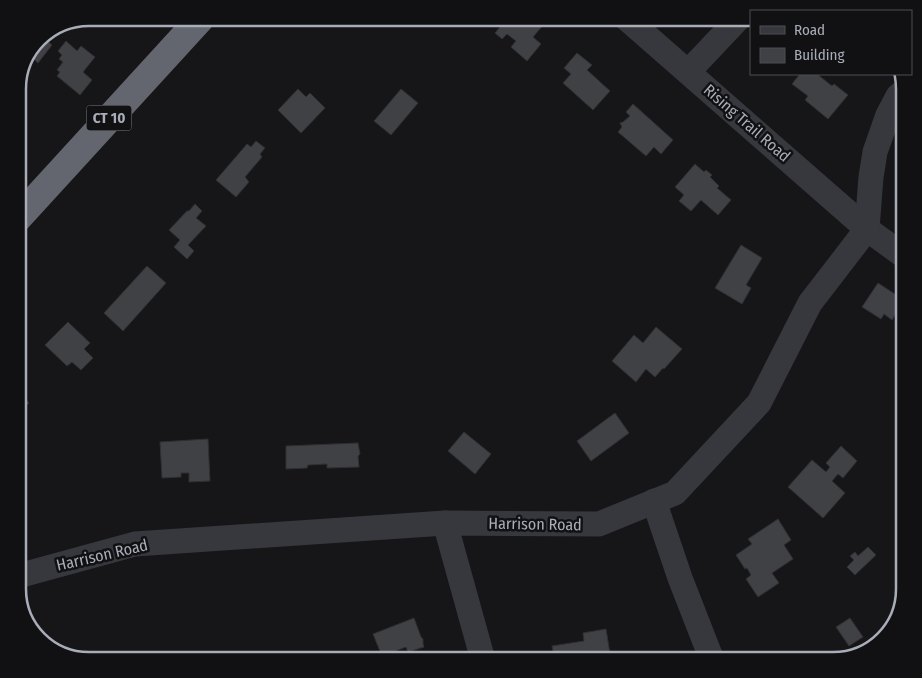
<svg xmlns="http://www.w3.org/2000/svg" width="922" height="678" font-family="'Fira Sans Condensed',sans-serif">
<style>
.building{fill:#404145;stroke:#303034}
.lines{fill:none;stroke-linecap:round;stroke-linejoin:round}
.minor{stroke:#37383d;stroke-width:25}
.highway{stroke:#63666e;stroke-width:28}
.labels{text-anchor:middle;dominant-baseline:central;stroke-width:5;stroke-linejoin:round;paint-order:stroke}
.shield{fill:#111113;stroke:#7b7e86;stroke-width:1}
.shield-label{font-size:15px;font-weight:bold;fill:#a8adb8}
.street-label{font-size:16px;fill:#a8adb8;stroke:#111113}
.rim{fill:none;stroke:#a8adb8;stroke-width:2.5}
</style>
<rect width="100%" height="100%" fill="#161618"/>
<g class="building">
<polygon points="489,18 537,18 544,24 533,37 541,44 527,61 511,47 516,41 507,34 502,39 495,33 500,27"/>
<polygon points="41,36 52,45 38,63 31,57"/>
<polygon points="66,41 77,51 81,46 95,57 83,72 92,80 80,95 57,76 60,72 57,70 63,62 59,59 62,55 58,51"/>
<polygon points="577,53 592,65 587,70 610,91 593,110 563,83 571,74 564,68"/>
<polygon points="800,74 817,74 832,86 834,84 848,95 828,119 805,100 808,96 792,84"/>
<polygon points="298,89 306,97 310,93 325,108 301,133 278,110"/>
<polygon points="401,89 418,103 391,135 374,121"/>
<polygon points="633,104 673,140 661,154 654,147 646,156 618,132 622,127 620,123 623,122 630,116 626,112"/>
<polygon points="256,141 265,148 260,154 262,157 245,177 249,182 236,197 216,180 247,144 251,147"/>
<polygon points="695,164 704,172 706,170 712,175 710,177 719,186 717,188 731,200 718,215 701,200 691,211 679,201 684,195 675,187"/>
<polygon points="195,204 202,211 196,218 206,226 188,245 194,251 187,259 174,247 180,240 169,230 187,211 189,211"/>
<polygon points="741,245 762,258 746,285 751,288 742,304 715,288"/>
<polygon points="147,266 166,283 123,331 104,313"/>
<polygon points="878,283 904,300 892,320 884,314 881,319 862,307"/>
<polygon points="68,322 90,343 84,349 93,358 81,370 72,362 67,366 45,345"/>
<polygon points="656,327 682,349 664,369 663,368 655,377 646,369 636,382 612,361 634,335 643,343"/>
<polygon points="18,391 29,403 18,413"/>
<polygon points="615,413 629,433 591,461 577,441"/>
<polygon points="464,432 491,454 475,474 448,451"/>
<polygon points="208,439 210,481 189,482 189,473 181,473 181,477 162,478 160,442"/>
<polygon points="358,443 360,454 358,456 359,467 327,468 327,464 308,465 307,468 286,469 286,446"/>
<polygon points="841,446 857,461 843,478 838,474 832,481 845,493 823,518 788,487 812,460 826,472 830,467 826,463"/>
<polygon points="778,519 791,540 784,545 793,559 772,573 779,583 758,597 746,579 751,575 747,568 745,569 736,555 752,544 748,539"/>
<polygon points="868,547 876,555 855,575 847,567 854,560 850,556 855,552 858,556"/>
<polygon points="414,618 421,637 423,639 423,644 424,647 408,652 406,647 382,656 373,634"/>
<polygon points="850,618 863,637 849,646 836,627"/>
<polygon points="606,629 611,660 555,660 552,646 584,641 583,633"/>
</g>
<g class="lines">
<g class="minor">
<polyline points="626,18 867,229 904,256"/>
<polyline points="688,72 739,18"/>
<polyline points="867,229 871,177 875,152 888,115 898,96 904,91"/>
<polyline points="654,501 680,578 712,660"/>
<polyline points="445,523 483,660"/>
<polyline points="18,576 135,544 445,523 599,524 675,493 759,403 810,303 867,229"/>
</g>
<polyline class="highway" points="18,218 201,18"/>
</g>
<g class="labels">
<rect class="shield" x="86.5" y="105.5" width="45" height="25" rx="4"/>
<g class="shield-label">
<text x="109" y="118">CT 10</text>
</g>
<g class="street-label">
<text transform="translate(747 123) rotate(41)">Rising Trail Road</text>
<text transform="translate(535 524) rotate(1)">Harrison Road</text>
<text transform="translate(102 555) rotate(-13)">Harrison Road</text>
</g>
</g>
<path d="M0 0H922V678H0ZM89 26H833A63 63 0 0 1 896 89V589A63 63 0 0 1 833 652H89A63 63 0 0 1 26 589V89A63 63 0 0 1 89 26Z" fill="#111113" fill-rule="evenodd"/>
<path class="rim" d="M89 26H833A63 63 0 0 1 896 89V589A63 63 0 0 1 833 652H89A63 63 0 0 1 26 589V89A63 63 0 0 1 89 26Z"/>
<rect x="750" y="10" width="162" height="65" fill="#111113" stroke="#4d4f55"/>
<rect x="760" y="26" width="25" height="8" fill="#37383d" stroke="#4d4f55"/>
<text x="794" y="35" font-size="15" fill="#a8adb8">Road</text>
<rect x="760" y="48" width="25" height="15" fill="#404145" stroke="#4d4f55"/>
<text x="794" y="60" font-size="15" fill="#a8adb8">Building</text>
</svg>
